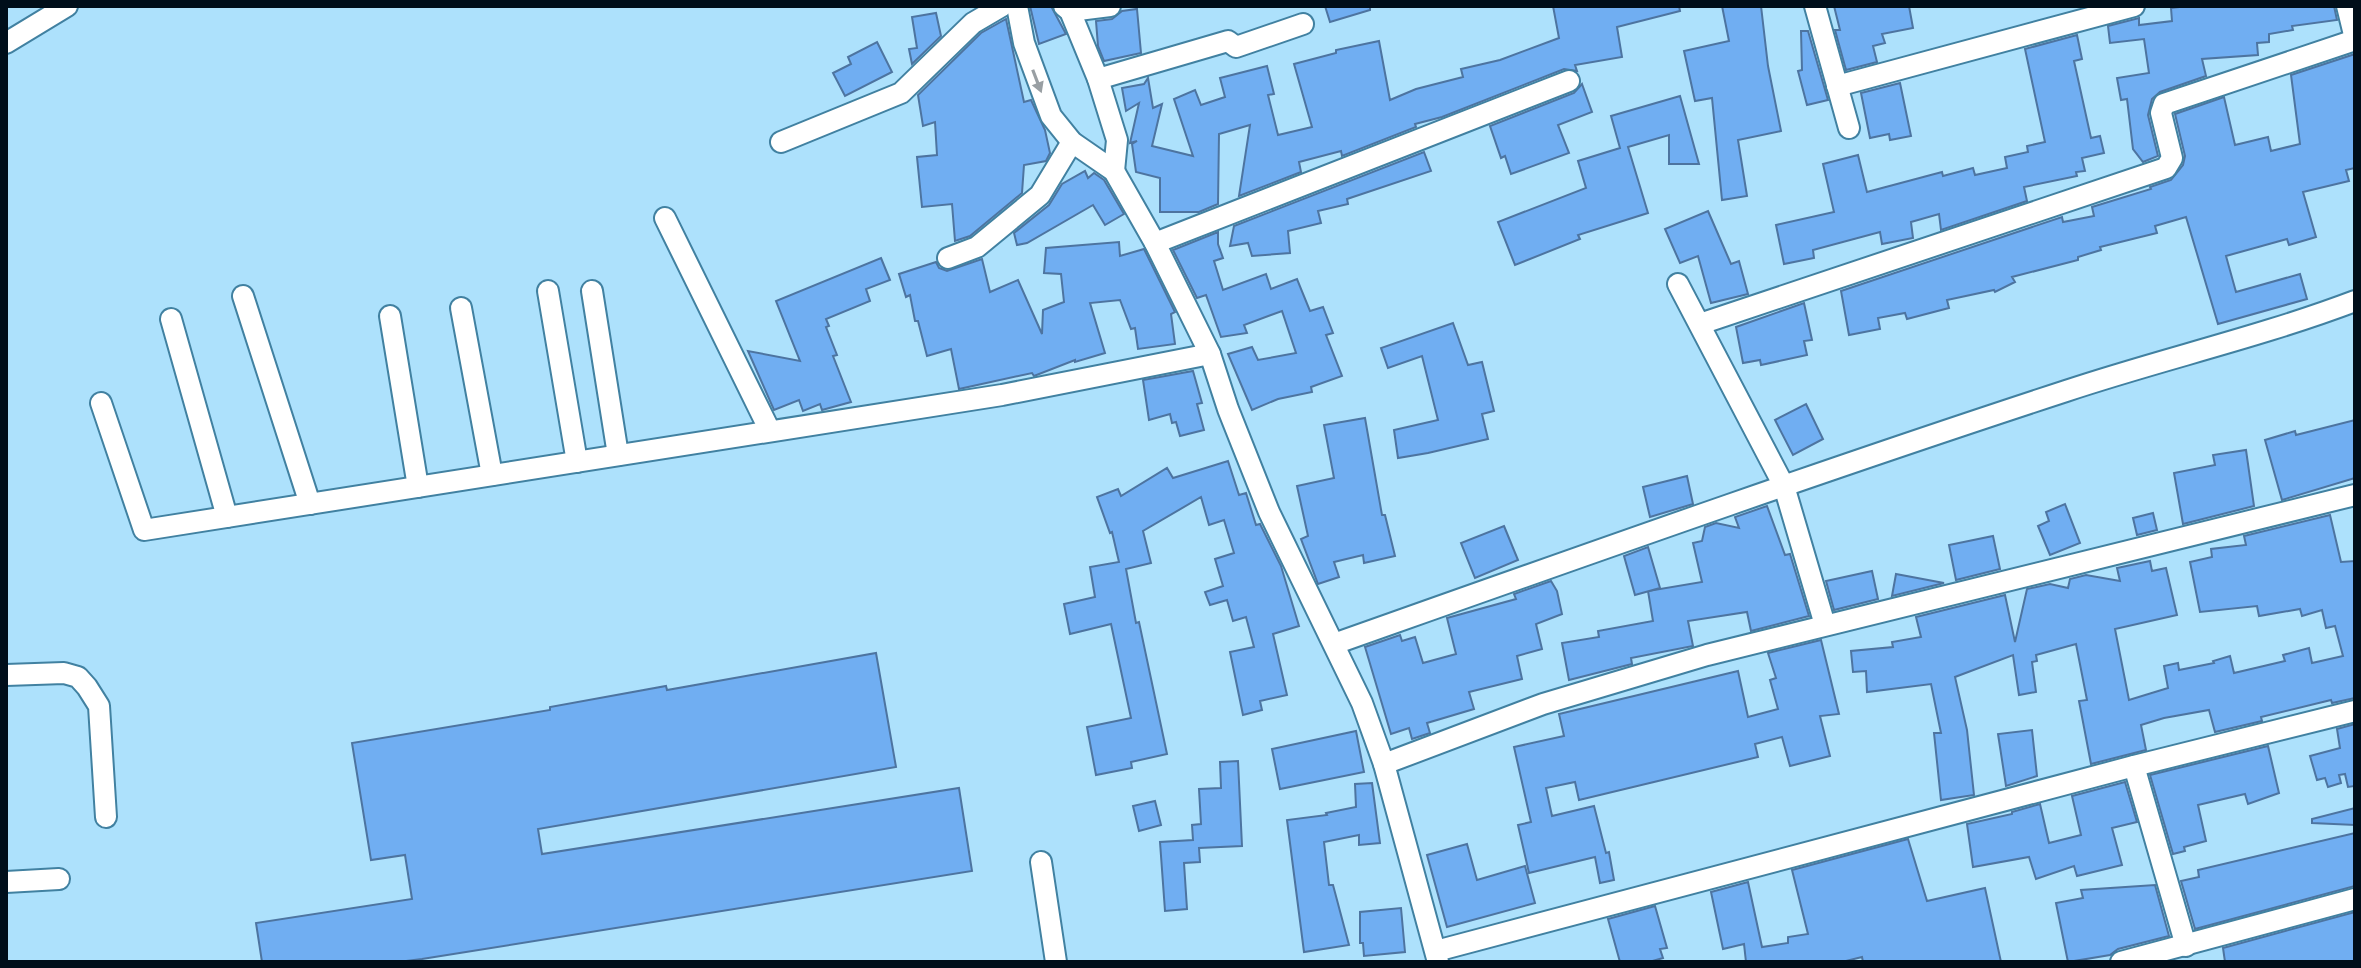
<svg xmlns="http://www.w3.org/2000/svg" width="2361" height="968" font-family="'Sofia Sans Condensed',sans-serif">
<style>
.building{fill:#70aef2;stroke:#4d74a0;stroke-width:2}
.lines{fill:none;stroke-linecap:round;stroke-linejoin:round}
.minor-casing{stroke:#4181a1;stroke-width:24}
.minor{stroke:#fff;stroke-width:20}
.oneway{fill:#999fa3}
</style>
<rect width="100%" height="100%" fill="#ade1fc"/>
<g class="building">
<polygon points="1030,6 1051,6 1066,34 1039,44"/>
<polygon points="1325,6 1370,6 1370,10 1330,22"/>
<polygon points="1553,6 1679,6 1680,11 1617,27 1622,57 1575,65 1577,71 1564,69 1442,117 1415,124 1416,127 1342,156 1341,151 1299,162 1301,172 1239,196 1250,125 1219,134 1218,204 1199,212 1160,212 1160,178 1136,172 1132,144 1137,141 1130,143 1139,103 1126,111 1122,88 1144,84 1148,78 1153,108 1162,104 1152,146 1193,156 1174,99 1195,90 1201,105 1225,97 1220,78 1267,66 1274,94 1268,95 1278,135 1312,127 1294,64 1336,53 1336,50 1379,41 1390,100 1416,89 1463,77 1461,69 1500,60 1559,38"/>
<polygon points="1722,6 1761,6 1768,66 1781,131 1738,140 1747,196 1722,200 1712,98 1695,101 1684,51 1729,41"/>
<polygon points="1834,6 1909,6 1913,28 1882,34 1885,43 1873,46 1877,62 1846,70 1835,30 1840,30"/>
<polygon points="2188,6 2334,6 2337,20 2292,26 2293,30 2269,34 2269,42 2257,43 2258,55 2202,59 2206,76 2160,92 2152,99 2148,115 2158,156 2143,162 2133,149 2127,99 2121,100 2117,78 2149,73 2144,39 2110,43 2108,26 2139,18 2139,25 2172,21 2171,8"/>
<polygon points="1137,9 1141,53 1104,61 1098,46 1096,21 1112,19 1122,11"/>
<polygon points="936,13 941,36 912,64 909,49 917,48 912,17"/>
<polygon points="1006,19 1024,102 1031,100 1045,130 1050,153 1046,161 1024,165 1022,193 970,236 955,241 952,204 922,207 917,157 937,155 935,122 923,126 918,95 981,33"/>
<polygon points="1801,31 1808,31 1828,100 1807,105 1798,71 1802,70"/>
<polygon points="2077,35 2082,59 2074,61 2091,138 2100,136 2104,153 2082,158 2085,171 2076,172 2077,176 2024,187 2027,201 1941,230 1939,214 1911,222 1913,238 1882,244 1880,232 1813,250 1814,258 1784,264 1776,225 1834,212 1823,164 1858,155 1867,192 1942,172 1943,176 1973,168 1975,175 2007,168 2005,157 2028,152 2027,146 2045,142 2025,49"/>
<polygon points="877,42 892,72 845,96 833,73 851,64 848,57"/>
<polygon points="2355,54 2355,168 2346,170 2349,181 2303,192 2316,237 2289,245 2287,239 2226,256 2236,292 2300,274 2307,299 2218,324 2186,217 2155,226 2157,233 2100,247 2101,250 2078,257 2078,260 2012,277 2015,282 1995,292 1994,290 1947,300 1949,308 1907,319 1905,313 1878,318 1880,329 1849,335 1841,291 2062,217 2063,222 2094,216 2092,207 2151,189 2150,187 2171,180 2183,165 2185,156 2175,114 2224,97 2235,145 2268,137 2271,151 2300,144 2291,75"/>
<polygon points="1900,83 1911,136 1890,140 1889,134 1870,138 1861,93"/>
<polygon points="1582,84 1592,112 1558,125 1569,153 1511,174 1505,156 1501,158 1490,126 1574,93"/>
<polygon points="1680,96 1699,164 1669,164 1669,135 1628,147 1648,213 1578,235 1580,239 1515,265 1498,222 1586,188 1578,161 1620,148 1611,116"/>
<polygon points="1424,152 1431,171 1347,199 1348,204 1318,211 1321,223 1288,231 1290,253 1252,256 1248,243 1230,246 1234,226"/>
<polygon points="1085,171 1088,178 1094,173 1104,180 1124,214 1105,225 1093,205 1027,243 1017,245 1014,233 1049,205 1062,184"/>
<polygon points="1708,211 1731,264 1739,261 1748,294 1711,303 1698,256 1680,263 1665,229"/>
<polygon points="1218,232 1218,244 1223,258 1214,261 1223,290 1266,274 1271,289 1297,279 1310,311 1323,307 1333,333 1326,335 1342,376 1311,387 1312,392 1278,399 1252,410 1228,354 1252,347 1258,360 1296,353 1282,311 1244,325 1247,333 1221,337 1206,295 1197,298 1173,250"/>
<polygon points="1119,242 1120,256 1144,249 1175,312 1171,314 1175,344 1138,349 1135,328 1131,329 1120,300 1090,303 1105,353 1075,362 1075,360 1034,376 1032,373 959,389 951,349 927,356 918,321 915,321 910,295 906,297 899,274 936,262 939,268 947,271 982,259 990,292 1018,280 1042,334 1043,310 1064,302 1061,274 1044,273 1046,248"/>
<polygon points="881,258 890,280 866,289 870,301 826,319 829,326 826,327 837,355 833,356 851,402 822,410 820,404 803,411 799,400 774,410 748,351 800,361 776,301"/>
<polygon points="1804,303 1812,340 1804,341 1807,355 1761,365 1760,360 1743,363 1736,327"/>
<polygon points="1453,323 1468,365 1482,362 1494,411 1482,414 1488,439 1428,453 1398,458 1394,430 1438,420 1422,356 1388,368 1381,348"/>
<polygon points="1193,371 1202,403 1197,404 1204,430 1180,436 1176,422 1172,423 1170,414 1149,420 1143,380"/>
<polygon points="1806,404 1823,439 1793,455 1775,420"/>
<polygon points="1365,418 1382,515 1385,515 1395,556 1364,563 1363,555 1334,562 1339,577 1318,584 1301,539 1308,536 1297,486 1334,478 1324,425"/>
<polygon points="2355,420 2355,478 2282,500 2265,440 2295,431 2296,435"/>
<polygon points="2246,450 2254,506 2183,524 2174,473 2215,465 2213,455"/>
<polygon points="1228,461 1239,495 1246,493 1256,525 1260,524 1281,566 1299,626 1273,634 1287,695 1260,701 1262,710 1243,715 1230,652 1254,647 1246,617 1233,621 1227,600 1210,605 1205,592 1223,586 1215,559 1234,553 1224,520 1209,525 1201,497 1143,531 1151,563 1126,569 1136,623 1139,622 1167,754 1131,762 1132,768 1096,775 1087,727 1131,718 1111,624 1070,634 1064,604 1095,597 1090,567 1119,562 1112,532 1110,533 1097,497 1118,489 1121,496 1167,468 1173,478"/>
<polygon points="1687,476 1693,504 1650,517 1643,487"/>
<polygon points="2065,504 2080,543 2050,555 2038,526 2049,521 2046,512"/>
<polygon points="1767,506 1785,555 1790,554 1809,616 1751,631 1747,612 1688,621 1693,646 1631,658 1632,664 1569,680 1562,643 1599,637 1598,631 1653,621 1648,591 1702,582 1693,543 1702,541 1705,527 1716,523 1739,528 1735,517"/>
<polygon points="2153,513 2157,530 2137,535 2133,518"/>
<polygon points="2330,515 2341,562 2355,561 2355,698 2332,703 2331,700 2261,717 2262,721 2215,732 2209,710 2164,718 2141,725 2146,750 2091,764 2079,701 2087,700 2076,644 2036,655 2037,661 2032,662 2036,692 2019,695 2013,655 1955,677 1967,730 1974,795 1941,800 1934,733 1941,733 1931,684 1867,692 1866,671 1853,672 1851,651 1893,647 1892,642 1921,637 1916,617 2005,595 2015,642 2027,589 2050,584 2068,588 2070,579 2086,575 2120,581 2117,568 2150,561 2152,571 2166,568 2177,615 2115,629 2129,700 2168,688 2164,666 2178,663 2179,670 2214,663 2213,661 2230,656 2234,673 2285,661 2283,655 2309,648 2312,663 2343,656 2335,626 2326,628 2322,610 2302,616 2300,609 2259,616 2257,606 2200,612 2190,562 2212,557 2211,549 2246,545 2244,536"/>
<polygon points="1504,526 1518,560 1475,578 1461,543"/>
<polygon points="1993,536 2000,569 1956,580 1949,545"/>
<polygon points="1648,547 1660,588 1635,595 1624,556"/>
<polygon points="1872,571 1878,599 1834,610 1826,581"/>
<polygon points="1896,574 1944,583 1892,596"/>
<polygon points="1551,581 1557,591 1562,614 1536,624 1542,649 1517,656 1522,679 1469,692 1474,709 1427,723 1430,733 1412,739 1409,728 1391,734 1365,647 1400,635 1402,641 1415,637 1423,663 1456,654 1447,618 1516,599 1514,594"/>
<polygon points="1821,640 1839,714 1820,716 1830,756 1790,766 1782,737 1755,744 1758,757 1579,800 1575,782 1546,788 1552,816 1594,806 1606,853 1609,852 1614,880 1600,883 1595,857 1529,873 1518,825 1531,822 1514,747 1564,736 1559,714 1738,671 1748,717 1778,709 1770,680 1776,678 1768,653"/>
<polygon points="876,653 896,767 538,829 542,854 959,788 972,871 422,959 398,962 262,962 256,923 412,899 405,855 371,860 352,743 550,710 550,707 666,686 667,690"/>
<polygon points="2355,724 2355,786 2348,787 2345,774 2339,775 2341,783 2328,787 2325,778 2317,780 2310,756 2340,748 2337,729"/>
<polygon points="2032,730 2037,776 2006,786 1998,734"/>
<polygon points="1356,731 1364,772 1280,789 1272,749"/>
<polygon points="2268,746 2279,793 2248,804 2245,794 2198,805 2206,841 2184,847 2185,851 2173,854 2150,775"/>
<polygon points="1238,761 1242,846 1199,848 1200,862 1184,863 1187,909 1165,911 1160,842 1193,840 1192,825 1201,824 1199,789 1221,788 1220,762"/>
<polygon points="2125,782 2137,822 2112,828 2122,865 2077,876 2074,866 2036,879 2029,857 1973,867 1967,824 2012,814 2012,812 2040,804 2049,843 2081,835 2072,796"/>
<polygon points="1372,783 1380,843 1359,845 1359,835 1324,842 1329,885 1333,885 1349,945 1304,952 1287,820 1327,815 1326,813 1356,807 1355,784"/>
<polygon points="1155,801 1161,825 1139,831 1133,806"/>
<polygon points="2355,808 2355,825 2312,823 2312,819"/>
<polygon points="2355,833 2355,886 2195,929 2181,881 2199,877 2198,870"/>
<polygon points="1908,839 1927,901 1985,888 2001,962 1863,962 1862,957 1842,962 1746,962 1744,944 1723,949 1711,892 1748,882 1762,947 1788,943 1788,937 1808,934 1792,870"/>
<polygon points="1467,844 1477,880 1525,866 1535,903 1447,927 1427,855"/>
<polygon points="2155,885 2169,936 2118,949 2110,955 2068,962 2056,903 2083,898 2081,890"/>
<polygon points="1655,906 1667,948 1660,949 1663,958 1649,962 1620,962 1608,919"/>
<polygon points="1401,908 1405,952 1364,956 1363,943 1360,943 1360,912"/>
<polygon points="2355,912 2355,962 2225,962 2223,948"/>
</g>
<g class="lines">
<g class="minor-casing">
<g id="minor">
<polyline points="1017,6 1024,43 1051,116 1072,142 1114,171 1155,243 1210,354 1228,409 1269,512 1362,703 1384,764 1438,962"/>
<polyline points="1064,6 1070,11 1098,79 1117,140 1114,171"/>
<polyline points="1815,6 1849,128"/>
<polyline points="2347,6 2355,39"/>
<polyline points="1070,11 1110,6"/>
<polyline points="6,43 67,6"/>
<polyline points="1098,79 1228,41 1236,47 1303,24"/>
<polyline points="1837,86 2134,6"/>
<polyline points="781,142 901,93 973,23 1002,6"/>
<polyline points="665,218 770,431"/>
<polyline points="1155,243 1569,81"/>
<polyline points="948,258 977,247 1040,195 1072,142"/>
<polyline points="1678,284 1784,486 1825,625"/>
<polyline points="548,291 577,462"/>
<polyline points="592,291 618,455"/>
<polyline points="243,296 310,504"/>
<polyline points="461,308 492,475"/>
<polyline points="390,316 418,487"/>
<polyline points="171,319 227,517"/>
<polyline points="1700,324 2166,168 2172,158 2161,113 2164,104 2355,40"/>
<polyline points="101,403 144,530 1002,395 1210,354"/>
<path d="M1334 644C1577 558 1821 471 2066 391 2162 359 2260 337 2355 301"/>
<polyline points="6,675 64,673 78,677 87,687 99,706 106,817"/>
<polyline points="1384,764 1543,704 1707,655 2355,495"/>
<polyline points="2134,766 2186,946"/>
<polyline points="1041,862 1056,962"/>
<polyline points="6,882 59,879"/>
<polyline points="1436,951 2134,766 2355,711"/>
<polyline points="2121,962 2355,899"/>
</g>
</g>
<use href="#minor" class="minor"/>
</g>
<defs><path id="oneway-solid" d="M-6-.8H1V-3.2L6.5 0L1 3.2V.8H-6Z" transform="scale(2)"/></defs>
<use class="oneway" href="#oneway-solid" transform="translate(1037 81) rotate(69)"/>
<rect width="2361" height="968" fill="none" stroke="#000e1a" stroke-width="16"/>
</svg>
